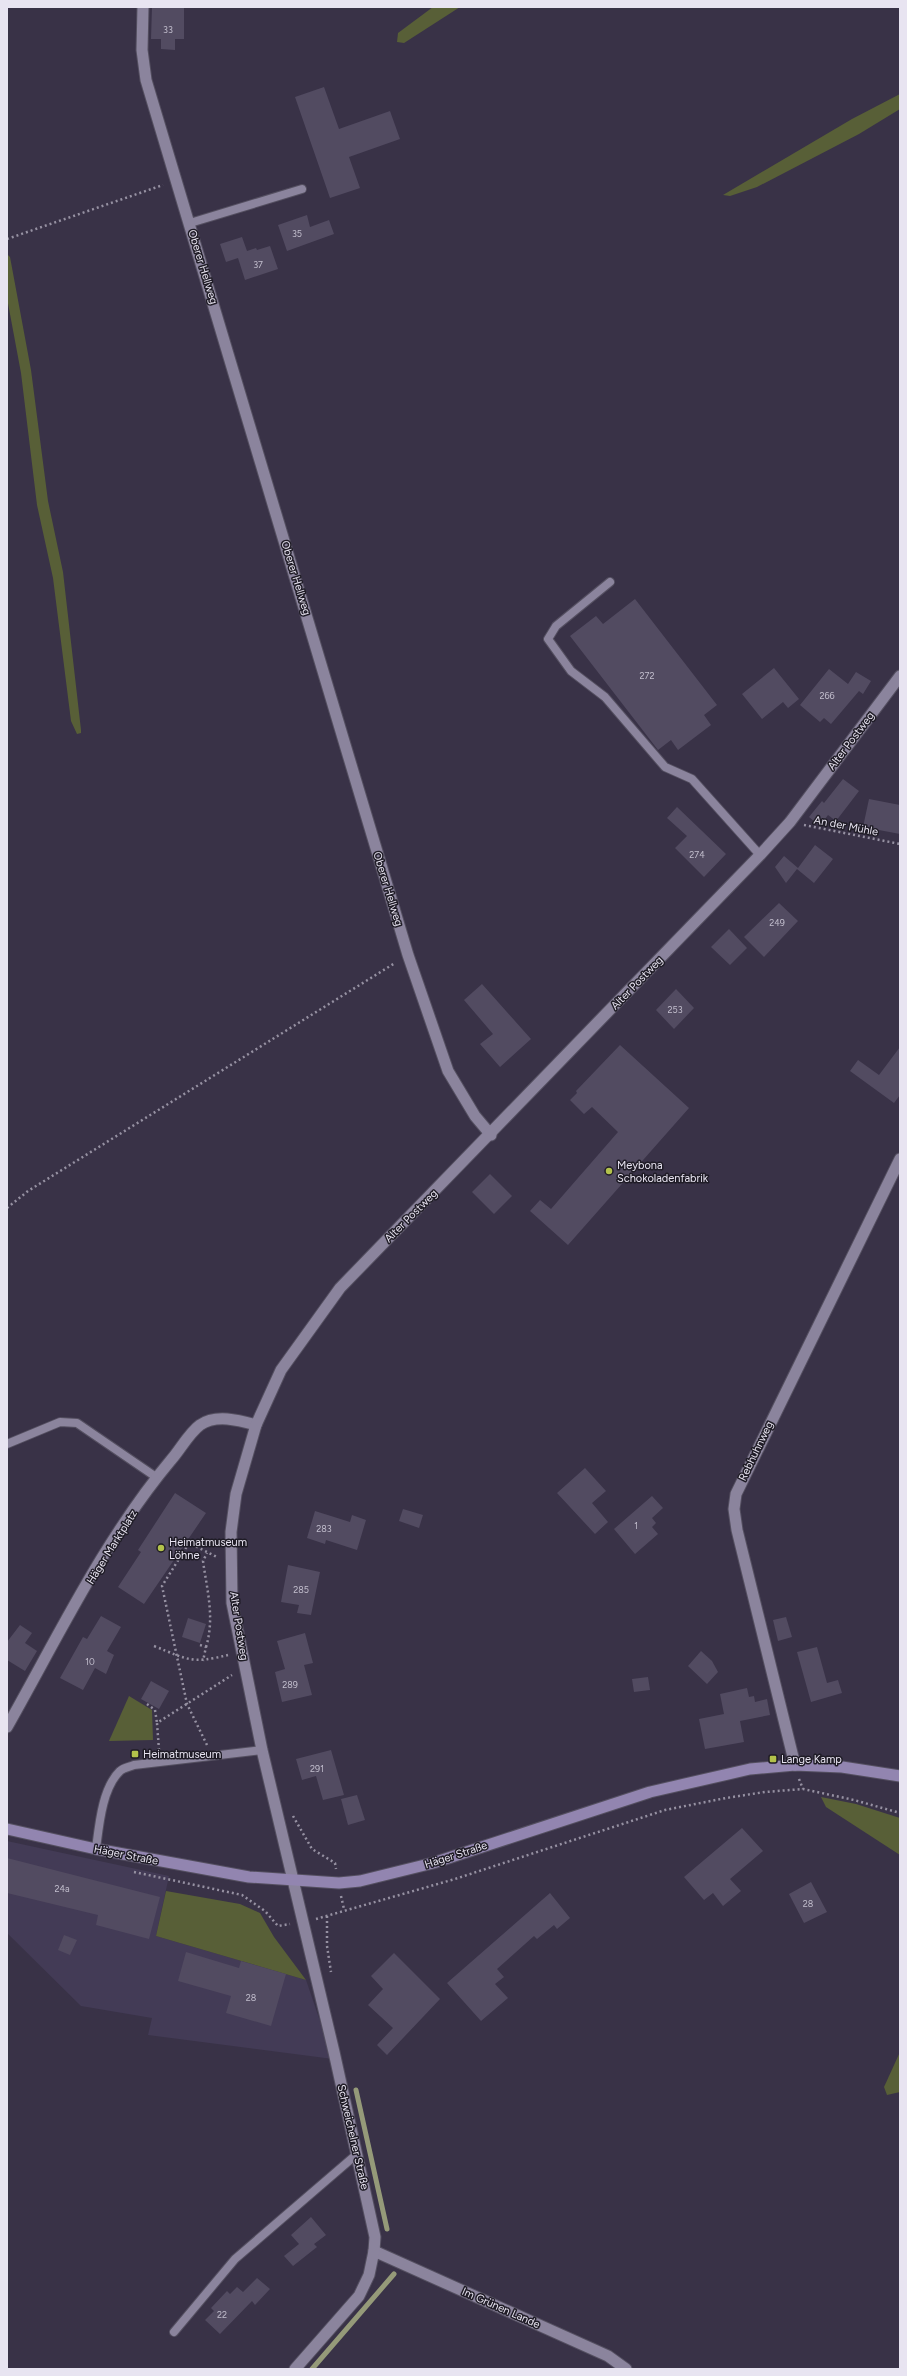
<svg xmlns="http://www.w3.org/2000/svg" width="907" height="2376" font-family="Figtree,sans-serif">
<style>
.built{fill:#433b56}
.green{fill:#585f37}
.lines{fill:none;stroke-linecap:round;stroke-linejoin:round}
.stream{stroke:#959a79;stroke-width:5}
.building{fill:#524b61}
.service-casing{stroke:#544f60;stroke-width:10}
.minor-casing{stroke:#544f60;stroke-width:13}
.tertiary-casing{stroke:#544f60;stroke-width:13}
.secondary-casing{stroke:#544f60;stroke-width:13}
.path{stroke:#9691a2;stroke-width:2.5;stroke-dasharray:2 3;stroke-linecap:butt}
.service{stroke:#8b849d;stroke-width:8}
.minor{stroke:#8b849d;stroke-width:11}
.tertiary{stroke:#8b849d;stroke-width:11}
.secondary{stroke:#9285b0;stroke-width:11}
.poi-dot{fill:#b3c24b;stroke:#1f1c26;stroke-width:1.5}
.labels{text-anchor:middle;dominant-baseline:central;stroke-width:3;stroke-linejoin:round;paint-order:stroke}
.number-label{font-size:9px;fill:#c2becd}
.street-label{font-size:11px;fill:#e8e4f1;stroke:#1f1c26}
.poi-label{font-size:11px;fill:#e8e4f1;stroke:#1f1c26;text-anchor:start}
</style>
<rect width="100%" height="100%" fill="#393247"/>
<polygon class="built" points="7,1841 169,1876 156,1936 306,1980 333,2059 148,2035 152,2018 81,2006 7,1933"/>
<g class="green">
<polygon points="433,7 460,7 404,43 397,42 398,33"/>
<polygon points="900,94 900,109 859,134 757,187 730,196 723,195 852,119"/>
<polygon points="7,254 10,257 31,370 48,501 63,572 81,730 81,733 77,734 71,721 53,578 37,505 21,373 7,298"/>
<polygon points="129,1696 152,1710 153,1740 109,1741"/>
<polygon points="821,1797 856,1804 900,1818 900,1855 826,1807"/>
<polygon points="166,1891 240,1904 260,1913 274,1937 306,1980 156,1936"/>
<polygon points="900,2052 900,2092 887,2095 884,2087"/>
</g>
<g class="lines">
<g class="stream">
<polyline points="356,2090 387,2229"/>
<polyline points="312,2369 394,2274"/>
</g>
</g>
<g class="building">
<polygon points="152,7 184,7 184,39 175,39 175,50 161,49 161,39 151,39"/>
<polygon points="324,87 339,129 390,111 400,139 349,157 360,188 330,198 295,97"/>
<polygon points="307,215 310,227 329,220 334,234 287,251 278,225"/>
<polygon points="242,237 247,251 256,248 257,250 270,246 278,269 245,280 238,258 226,262 220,244"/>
<polygon points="635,599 717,705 704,715 711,725 678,750 671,740 658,750 570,636 596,616 603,624"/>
<polygon points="774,668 799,699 788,708 783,702 762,719 742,694"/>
<polygon points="829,669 848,684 856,672 871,681 863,694 859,691 831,724 824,718 820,722 800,705"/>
<polygon points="843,779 859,791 836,821 828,815 820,826 809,817 822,801 824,803"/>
<polygon points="869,799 900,805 900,834 863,827"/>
<polygon points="677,807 726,854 704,877 675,848 687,836 667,818"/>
<polygon points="815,845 833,859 814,883 797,869 786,883 775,867 784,856 798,868"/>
<polygon points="779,903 798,921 764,957 744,937"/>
<polygon points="729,929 747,948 730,965 711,947"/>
<polygon points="482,984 531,1039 500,1067 480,1044 493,1034 464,1000"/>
<polygon points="676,989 694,1008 674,1029 656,1010"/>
<polygon points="620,1045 689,1108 568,1245 530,1211 540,1200 551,1209 618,1132 592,1107 584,1114 570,1100 577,1093 576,1091"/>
<polygon points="900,1047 900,1095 894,1103 850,1071 858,1060 879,1075"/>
<polygon points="490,1174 512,1196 494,1214 472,1192"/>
<polygon points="585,1468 606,1491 592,1503 608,1522 595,1534 557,1493"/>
<polygon points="175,1493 206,1513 144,1604 118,1587 141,1552 138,1550"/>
<polygon points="652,1496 663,1508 652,1518 656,1523 652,1527 658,1534 635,1554 614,1529"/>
<polygon points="403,1509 423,1515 419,1528 399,1521"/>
<polygon points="315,1511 350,1522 352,1515 366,1520 357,1550 326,1540 325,1544 307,1538"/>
<polygon points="288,1565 320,1572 311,1615 297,1613 299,1605 281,1602"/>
<polygon points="101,1616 121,1627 107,1651 114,1655 106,1674 95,1668 83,1690 60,1678 83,1637 87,1639"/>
<polygon points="786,1617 792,1637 778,1641 773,1620"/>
<polygon points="188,1618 206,1624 200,1643 182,1637"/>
<polygon points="20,1625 32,1633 25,1643 37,1651 25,1671 7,1660 7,1642"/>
<polygon points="305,1633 313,1663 304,1665 312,1695 282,1702 275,1672 285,1669 277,1641"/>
<polygon points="817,1647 827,1683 838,1680 842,1693 811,1702 797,1652"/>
<polygon points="701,1651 712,1661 718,1672 707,1684 688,1666"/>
<polygon points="648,1677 650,1690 634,1692 632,1679"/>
<polygon points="151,1681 169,1691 159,1709 141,1699"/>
<polygon points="747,1688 749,1697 754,1696 755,1702 767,1699 770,1715 740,1721 744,1742 705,1749 699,1719 724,1714 720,1694"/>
<polygon points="331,1750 344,1795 323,1800 316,1776 302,1780 296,1759"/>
<polygon points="357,1795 365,1820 348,1825 341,1799"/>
<polygon points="742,1828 763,1851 730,1879 741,1891 723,1906 713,1893 704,1900 684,1877"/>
<polygon points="7,1858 160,1897 149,1939 96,1925 98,1915 7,1893"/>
<polygon points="811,1882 827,1912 804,1923 789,1894"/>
<polygon points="550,1893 570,1918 557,1929 554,1925 537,1939 534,1936 497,1969 504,1977 495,1984 508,1998 481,2021 447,1983"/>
<polygon points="64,1935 77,1940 70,1955 58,1950"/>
<polygon points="186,1952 239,1968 241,1961 286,1974 271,2026 226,2013 231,1996 178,1981"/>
<polygon points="394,1953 440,1999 387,2055 377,2045 393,2028 368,2005 383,1989 371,1976"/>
<polygon points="311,2217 326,2235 314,2244 317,2247 293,2266 284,2256 299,2244 291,2235"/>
<polygon points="257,2278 270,2289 255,2305 252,2301 220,2334 205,2320 214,2311 211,2308 227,2291 230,2294 237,2287 243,2292"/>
</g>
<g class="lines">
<g class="service-casing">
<g id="service">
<polyline points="190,223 302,189"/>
<polyline points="610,582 556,626 548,639 571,671 605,697 665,767 692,779 760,855"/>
<polyline points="7,1444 60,1422 77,1423 156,1477"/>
<path d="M96 1849C99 1826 102 1788 120 1771 123 1768 129 1767 134 1765L262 1750"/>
<polyline points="174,2332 235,2259 357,2154"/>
</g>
</g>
<g class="minor-casing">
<g id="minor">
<polyline points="143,7 142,50 146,80 408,955 448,1071 475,1116 491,1135"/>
<path d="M7 1727C58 1637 104 1540 171 1460 180 1450 189 1433 200 1425 216 1414 238 1420 256 1425"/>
<polyline points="795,1765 737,1530 734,1509 736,1494 900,1159"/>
<polyline points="374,2251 608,2356 626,2369"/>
</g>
</g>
<g class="tertiary-casing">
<polyline id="tertiary" points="295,2369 359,2296 369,2275 374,2251 375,2237 334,2052 262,1750 232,1603 231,1532 236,1494 256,1425 281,1370 340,1288 760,855 790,822 900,676"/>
</g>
<g class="secondary-casing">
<polyline id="secondary" points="7,1829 96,1849 249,1877 339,1883 360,1881 433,1863 650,1792 750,1769 795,1765 842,1767 900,1776"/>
</g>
<g class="path">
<polyline points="7,239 163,185"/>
<polyline points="804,825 900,844"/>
<polyline points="7,1208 28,1191 395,963"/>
<polyline points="200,1645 206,1647 203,1661"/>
<path d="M154 1646C189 1660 191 1664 228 1655"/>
<path d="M206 1647C215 1618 207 1590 203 1561L207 1553"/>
<polyline points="147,1704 155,1710 157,1723"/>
<polyline points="207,1745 187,1704 162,1586 189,1543 217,1557"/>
<polyline points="159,1750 157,1723 232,1675"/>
<polyline points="799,1779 803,1789"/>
<polyline points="293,1816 312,1849 335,1863 336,1869"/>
<polyline points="134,1872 242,1895 265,1911 278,1926 290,1924"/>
<polyline points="341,1896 344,1909"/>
<polyline points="327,1916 327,1946 331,1972"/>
<polyline points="316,1919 455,1879 665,1810 726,1798 765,1792 803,1789 854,1800 900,1813"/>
</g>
<use href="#service" class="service"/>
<use href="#minor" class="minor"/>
<use href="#tertiary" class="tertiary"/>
<use href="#secondary" class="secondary"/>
</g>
<g class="poi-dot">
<circle cx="609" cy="1171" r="4"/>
<circle cx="161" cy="1548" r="4"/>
<rect x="131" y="1750" width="8" height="8" rx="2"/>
<rect x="769" y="1755" width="8" height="8" rx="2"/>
</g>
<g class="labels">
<g class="number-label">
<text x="168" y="29">33</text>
<text x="297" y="233">35</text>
<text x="258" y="264">37</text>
<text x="647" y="675">272</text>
<text x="827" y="695">266</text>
<text x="697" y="854">274</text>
<text x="777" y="922">249</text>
<text x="675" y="1009">253</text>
<text x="636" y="1525">1</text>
<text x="324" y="1528">283</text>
<text x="301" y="1589">285</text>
<text x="90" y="1661">10</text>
<text x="290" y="1684">289</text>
<text x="317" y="1768">291</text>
<text x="62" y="1888">24a</text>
<text x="808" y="1903">28</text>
<text x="251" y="1997">28</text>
<text x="222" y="2314">22</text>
</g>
<g class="street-label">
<text transform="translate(203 267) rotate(73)">Oberer Hellweg</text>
<text transform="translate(296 578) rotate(73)">Oberer Hellweg</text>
<text transform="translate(851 741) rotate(-53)">Alter Postweg</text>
<text transform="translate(846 826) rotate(11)">An der Mühle</text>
<text transform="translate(388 889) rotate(73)">Oberer Hellweg</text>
<text transform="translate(637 983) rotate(-46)">Alter Postweg</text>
<text transform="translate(411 1216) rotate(-45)">Alter Postweg</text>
<text transform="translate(756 1451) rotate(-64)">Rebhuhnweg</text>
<text transform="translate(112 1547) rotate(-58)">Häger Marktplatz</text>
<text transform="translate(239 1626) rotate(81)">Alter Postweg</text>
<text transform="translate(126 1855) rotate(11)">Häger Straße</text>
<text transform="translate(456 1855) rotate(-18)">Häger Straße</text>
<text transform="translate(353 2137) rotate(77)">Schweichelner Straße</text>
<text transform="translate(501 2308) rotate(24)">Im Grünen Lande</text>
</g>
<g class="poi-label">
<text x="617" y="1165">Meybona<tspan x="617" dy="13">Schokoladenfabrik</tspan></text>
<text x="169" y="1542">Heimatmuseum<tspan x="169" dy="13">Löhne</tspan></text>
<text x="143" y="1754">Heimatmuseum</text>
<text x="781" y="1759">Lange Kamp</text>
</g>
</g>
<rect width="907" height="2376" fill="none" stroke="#e8e4f1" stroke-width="16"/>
</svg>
